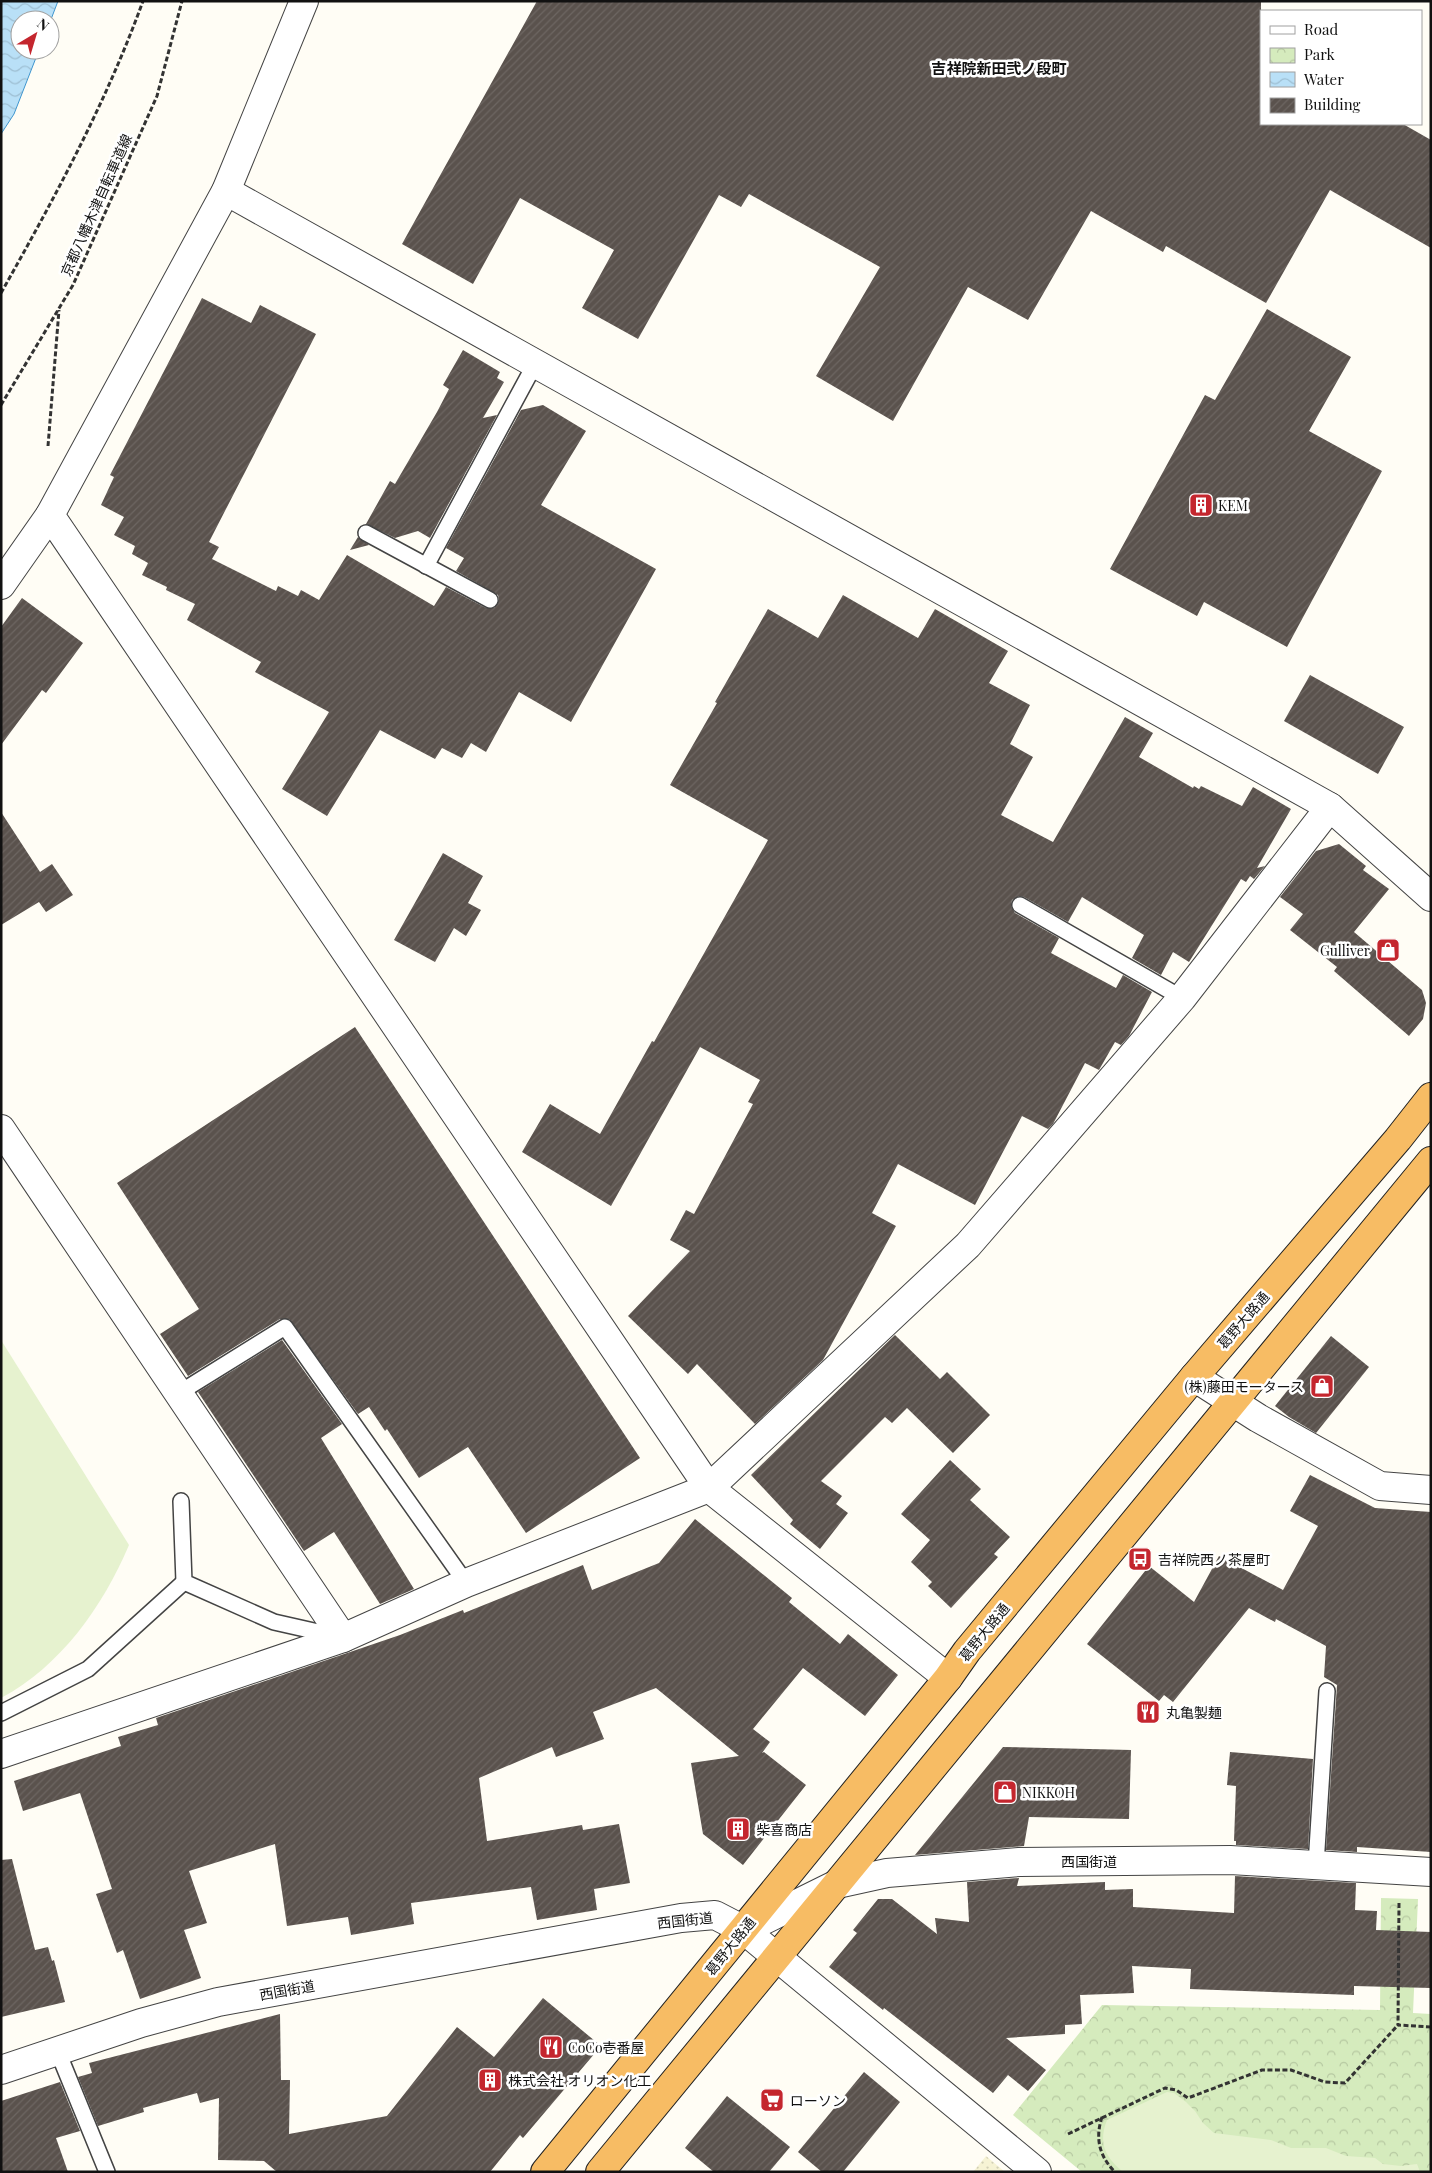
<svg xmlns="http://www.w3.org/2000/svg" width="1432" height="2173" font-family="'Playfair Display','Noto Sans JP',serif">
<style>
.farmland{fill:url(#farmland-dots)}
.park{fill:url(#park-crowns)}
.pitch{fill:#e6f2cf}
.water{fill:url(#water-waves);stroke:#3f96cf}
.building{fill:url(#building-hatch)}
.lines{fill:none;stroke-linecap:round;stroke-linejoin:round}
.service-casing{stroke:#444;stroke-width:18}
.minor-casing{stroke:#444;stroke-width:30}
.trunk-casing{stroke:#222;stroke-width:30}
.path{stroke:#333;stroke-width:3;stroke-dasharray:5 2.5;stroke-linecap:butt}
.service{stroke:#fff;stroke-width:15}
.minor{stroke:#fff;stroke-width:28}
.trunk{stroke:#f7bc64;stroke-width:28}
.labels{text-anchor:middle;dominant-baseline:central;stroke-width:5;stroke-linejoin:round;paint-order:stroke}
.street-label{font-size:14px;fill:#111;stroke:#fff}
.poi-label{font-size:14px;fill:#111;stroke:#fff;text-anchor:start}
.neighbourhood-label{font-size:15px;font-weight:bold;fill:#111;stroke:#fff}
</style>
<defs>
<pattern id="farmland-dots" width="8" height="8" patternUnits="userSpaceOnUse" patternTransform="scale(1.25)"><rect width="8" height="8" fill="#f6f3d4"/><path d="M2 2h.1M6 6h.1" fill="none" stroke="#d2cfb5" stroke-width="1.8" stroke-linecap="round"/></pattern>
<pattern id="park-crowns" width="20" height="18" patternUnits="userSpaceOnUse" patternTransform="scale(1.25)"><rect width="20" height="18" fill="#d5ebbd"/><path d="M2 6a3 3 0 1 1 6 0M12 15a3 3 0 1 1 6 0" fill="none" stroke="#b6c8a1"/></pattern>
<pattern id="water-waves" width="16" height="10" patternUnits="userSpaceOnUse" patternTransform="scale(1.25)"><rect width="16" height="10" fill="#b9e0f7"/><path d="M0 5q4-4 8 0t8 0" fill="none" stroke="#9ebfd3"/></pattern>
<pattern id="building-hatch" width="6" height="6" patternUnits="userSpaceOnUse" patternTransform="scale(1.25)"><rect width="6" height="6" fill="#5a524d"/><path d="M-1 1l2-2M0 6l6-6M5 7l2-2" fill="none" stroke="#6d6662"/></pattern>
</defs>
<rect width="100%" height="100%" fill="#fffdf5"/>
<polygon class="farmland" points="986,2156 1005,2172 973,2172"/>
<polygon class="park" points="1381,1898 1418,1899 1413,2013 1431,2014 1431,2172 1082,2172 1013,2115 1102,2005 1380,2010"/>
<g class="pitch">
<path d="M1 1340 129 1545C103 1606 61 1666 1 1698Z"/>
<path d="M1167 2092 1174 2093 1186 2102 1195 2111 1203 2123 1214 2133 1271 2140 1291 2148H1326L1346 2156 1375 2158 1383 2164 1401 2166 1417 2164 1420 2172H1123C1105 2157 1098 2143 1107 2120Z"/>
</g>
<polygon class="water" points="1,1 58,1 50,22 50,20 20,20 20,50 39,50 14,114 1,134"/>
<g class="building">
<polygon points="537,1 1261,1 1261,124 1403,124 1431,140 1431,248 1330,190 1266,303 1166,246 1163,252 1091,211 1028,320 968,287 893,421 816,376 880,267 749,194 741,207 719,195 638,339 582,308 614,250 520,198 473,284 402,244"/>
<polygon points="202,298 251,323 260,305 316,334 209,542 219,547 212,559 276,591 278,586 298,596 301,590 319,600 347,555 434,606 446,587 486,608 494,608 499,600 498,595 456,571 464,558 446,548 521,410 543,405 586,431 541,505 656,569 571,722 519,692 486,752 471,743 462,758 442,748 435,759 380,730 327,816 282,789 329,712 255,672 261,662 187,620 195,604 166,590 167,587 142,575 148,563 132,554 135,546 114,535 124,517 101,505 114,477 110,475"/>
<polygon points="1267,309 1351,357 1309,431 1382,471 1287,647 1204,602 1197,616 1110,569 1205,395 1215,400"/>
<polygon points="463,350 500,372 497,378 504,382 483,418 497,415 430,538 418,531 395,538 366,524 390,481 395,484 437,412 449,389 443,385"/>
<polygon points="358,537 369,545 350,550"/>
<polygon points="843,595 918,638 935,609 1008,651 989,683 1030,705 1010,744 1033,757 1001,815 1053,842 1125,717 1153,733 1139,757 1193,788 1194,786 1199,789 1201,786 1242,806 1253,787 1291,809 1257,868 1265,866 1254,879 1250,876 1246,882 1241,879 1189,962 1173,952 1161,975 1132,958 1144,935 1082,897 1068,922 1024,897 1019,896 1012,900 1011,906 1015,913 1059,938 1051,953 1116,988 1123,975 1152,992 1129,1036 1121,1045 1115,1042 1099,1070 1085,1063 1053,1124 1048,1129 1022,1116 975,1205 898,1164 872,1213 896,1226 823,1360 755,1424 697,1364 688,1374 628,1316 690,1251 670,1240 686,1210 694,1214 753,1104 748,1102 760,1080 700,1047 611,1206 522,1152 550,1104 600,1134 652,1041 654,1042 768,840 670,785 717,703 715,702 768,609 818,638"/>
<polygon points="22,598 83,643 46,693 42,690 1,745 1,627"/>
<polygon points="1310,675 1404,727 1378,774 1284,721"/>
<polygon points="1,812 40,872 52,864 73,895 46,912 39,902 1,925"/>
<polygon points="1339,844 1366,866 1363,870 1389,889 1354,932 1422,990 1426,1003 1423,1019 1409,1036 1334,971 1337,967 1290,930 1303,914 1280,897 1316,851"/>
<polygon points="443,853 483,876 468,903 481,910 466,936 454,928 435,962 394,940"/>
<polygon points="355,1027 640,1458 526,1533 468,1447 419,1478 387,1429 385,1431 369,1407 358,1414 289,1319 280,1319 188,1376 160,1334 199,1309 117,1183"/>
<polygon points="895,1335 940,1379 947,1372 990,1415 953,1453 907,1408 892,1423 885,1417 821,1481 842,1496 836,1504 848,1513 820,1549 790,1524 793,1520 751,1475"/>
<polygon points="1331,1336 1369,1367 1316,1433 1289,1417 1275,1406"/>
<polygon points="282,1340 342,1424 321,1438 414,1589 380,1604 334,1532 304,1551 198,1392"/>
<polygon points="950,1460 981,1489 970,1500 1010,1537 994,1554 998,1557 951,1608 928,1586 932,1582 911,1562 930,1540 901,1514"/>
<polygon points="1310,1475 1375,1508 1431,1512 1431,1852 1357,1847 1357,1852 1326,1850 1337,1685 1324,1677 1326,1646 1276,1619 1275,1622 1249,1608 1173,1702 1164,1695 1159,1701 1087,1644 1149,1566 1194,1602 1219,1556 1283,1590 1318,1526 1290,1511"/>
<polygon points="695,1519 792,1598 789,1602 840,1644 848,1634 898,1675 865,1716 803,1668 753,1729 770,1742 762,1753 764,1752 806,1785 743,1865 703,1834 691,1763 739,1756 656,1688 593,1712 604,1739 556,1757 552,1747 479,1778 487,1841 582,1825 583,1830 619,1824 630,1883 594,1889 597,1910 537,1920 531,1887 411,1903 414,1924 351,1935 348,1917 287,1926 275,1844 189,1871 207,1923 184,1930 201,1978 140,1999 123,1950 117,1953 96,1894 112,1889 80,1793 23,1811 14,1781 121,1746 118,1737 158,1725 156,1718 400,1635 463,1610 464,1613 583,1565 592,1590 659,1563"/>
<polygon points="1003,1747 1131,1750 1129,1819 1029,1817 1024,1846 915,1855"/>
<polygon points="1230,1752 1313,1759 1308,1849 1236,1845 1236,1841 1234,1841 1236,1786 1227,1785"/>
<polygon points="12,1859 35,1950 48,1947 52,1961 54,1960 65,2002 1,2017 1,1860"/>
<polygon points="1235,1876 1356,1883 1355,1910 1377,1911 1376,1930 1431,1932 1431,1988 1354,1986 1354,1995 1190,1989 1191,1969 1132,1966 1134,1993 1080,1995 1082,2024 1065,2025 1065,2034 1006,2038 1046,2070 1028,2091 1008,2075 993,2093 884,2008 883,2010 829,1967 857,1933 853,1930 878,1899 892,1899 937,1934 935,1918 969,1922 967,1882 1019,1878 1017,1886 1105,1882 1105,1890 1133,1889 1133,1907 1234,1913"/>
<polygon points="543,1998 601,2046 523,2138 520,2135 490,2172 277,2172 264,2161 218,2160 219,2098 200,2103 197,2093 143,2108 144,2112 98,2126 78,2077 92,2073 89,2063 280,2014 281,2080 290,2080 289,2134 387,2116 457,2027 494,2057"/>
<polygon points="864,2072 900,2102 843,2172 822,2172 798,2152"/>
<polygon points="60,2082 80,2131 56,2138 68,2172 1,2172 1,2101"/>
<polygon points="727,2096 790,2147 769,2172 714,2172 685,2148"/>
</g>
<g class="lines">
<g class="service-casing">
<g id="service">
<polyline points="366,533 490,600"/>
<polyline points="426,566 535,364"/>
<polyline points="1020,905 1182,998"/>
<polyline points="179,1393 285,1327 466,1583"/>
<polyline points="181,1501 184,1582 274,1622 336,1636"/>
<polyline points="1,1713 88,1669 184,1582"/>
<polyline points="1316,1865 1327,1691"/>
<polyline points="58,2052 107,2172"/>
</g>
</g>
<g class="minor-casing">
<g id="minor">
<polyline points="304,1 226,191 50,515 709,1488 948,1678"/>
<polyline points="226,191 1330,807 1431,897"/>
<polyline points="1,585 50,515"/>
<polyline points="1,1129 343,1638"/>
<polyline points="1194,1377 1258,1418 1380,1486 1431,1490"/>
<polyline points="1,1754 343,1638 466,1583 709,1488 968,1245 1182,998 1330,807"/>
<polyline points="744,1930 837,1884 887,1873 1019,1862 1230,1860 1431,1872"/>
<polyline points="1,2070 141,2023 218,2002 681,1918 715,1915 744,1930 1037,2172"/>
</g>
</g>
<g class="trunk-casing">
<g id="trunk">
<polyline points="545,2172 948,1678 967,1651 1194,1377 1398,1139 1431,1097"/>
<polyline points="600,2172 1431,1161"/>
</g>
</g>
<g class="path">
<path d="M1 293C54 199 106 103 143 1"/>
<polyline points="1,405 73,285 157,96 182,1"/>
<polyline points="48,446 59,310"/>
<polyline points="1399,1903 1398,2025 1431,2027"/>
<path d="M1102 2117C1095 2138 1099 2156 1115 2172"/>
<polyline points="1068,2134 1165,2088 1176,2090 1188,2098 1262,2070 1291,2070 1325,2082 1345,2083 1398,2025"/>
</g>
<use href="#service" class="service"/>
<use href="#minor" class="minor"/>
<use href="#trunk" class="trunk"/>
</g>
<defs>
<g id="building-square" transform="scale(1.25)"><rect x="-9" y="-9" width="18" height="18" rx="4" fill="#c4262e" stroke="#fff"/><path d="M-4-6H4V6H1V3H-1V6H-4ZM-2.5-4.3h1.7v1.8h-1.7ZM.8-4.3h1.7v1.8H.8ZM-2.5-1h1.7V.8h-1.7ZM.8-1h1.7V.8H.8Z" fill="#fff"/></g>
<g id="shop-square" transform="scale(1.25)"><rect x="-9" y="-9" width="18" height="18" rx="4" fill="#c4262e" stroke="#fff"/><path d="M-5-2.5h2.3a2.7 3.5 0 0 1 5.4 0H5L5.5 6h-11ZM-1.5-2.5h3a1.5 2.3 0 0 0-3 0Z" fill="#fff"/></g>
<g id="bus-square" transform="scale(1.25)"><rect x="-9" y="-9" width="18" height="18" rx="4" fill="#c4262e" stroke="#fff"/><path d="M-5-6H5V4H4V6H2V4H-2V6H-4V4H-5ZM-3.5-4V0h7V-4ZM-3.5 1.2v1.5H-2V1.2ZM2 1.2v1.5H3.5V1.2Z" fill="#fff"/></g>
<g id="restaurant-square" transform="scale(1.25)"><rect x="-9" y="-9" width="18" height="18" rx="4" fill="#c4262e" stroke="#fff"/><path d="M-5-6h1v4h1v-4h1v4h1v-4h1v5L-1.5 .5V6h-2V.5L-5-1ZM5-6V6H3V1.5H1.5Q1.5-4 5-6Z" fill="#fff"/></g>
<g id="supermarket-square" transform="scale(1.25)"><rect x="-9" y="-9" width="18" height="18" rx="4" fill="#c4262e" stroke="#fff"/><path d="M-6-5.5h2.5l.6 2H6L4.5 2H-2.5L-4.4-4H-6ZM-1.5 3.2a1.3 1.3 0 1 0 .1 0ZM3 3.2a1.3 1.3 0 1 0 .1 0Z" fill="#fff"/></g>
</defs>
<g fill-rule="evenodd">
<use href="#building-square" x="1201" y="505"/>
<use href="#shop-square" x="1388" y="950"/>
<use href="#shop-square" x="1322" y="1386"/>
<use href="#bus-square" x="1140" y="1559"/>
<use href="#restaurant-square" x="1148" y="1712"/>
<use href="#shop-square" x="1005" y="1792"/>
<use href="#building-square" x="738" y="1829"/>
<use href="#restaurant-square" x="551" y="2047"/>
<use href="#building-square" x="490" y="2080"/>
<use href="#supermarket-square" x="772" y="2100"/>
</g>
<g class="labels">
<g class="street-label">
<text transform="translate(96 205) rotate(-66)">京都八幡木津自転車道線</text>
<text transform="translate(1243 1320) rotate(-49)">葛野大路通</text>
<text transform="translate(984 1632) rotate(-51)">葛野大路通</text>
<text x="1089" y="1861">西国街道</text>
<text transform="translate(685 1920) rotate(-6)">西国街道</text>
<text transform="translate(730 1946) rotate(-51)">葛野大路通</text>
<text transform="translate(287 1990) rotate(-10)">西国街道</text>
</g>
<g class="poi-label">
<text x="1218" y="505">KEM</text>
<text x="1370" y="950" text-anchor="end">Gulliver</text>
<text x="1304" y="1386" text-anchor="end">(株)藤田モータース</text>
<text x="1158" y="1559">吉祥院西ノ茶屋町</text>
<text x="1166" y="1712">丸亀製麺</text>
<text x="1022" y="1792">NIKKOH</text>
<text x="756" y="1829">柴喜商店</text>
<text x="568" y="2047">CoCo壱番屋</text>
<text x="508" y="2080">株式会社 オリオン化工</text>
<text x="790" y="2100">ローソン</text>
</g>
<g class="neighbourhood-label">
<text x="999" y="68">吉祥院新田弐ノ段町</text>
</g>
</g>
<rect width="1432" height="2173" fill="none" stroke="#111111" stroke-width="5"/>
<rect x="1260" y="10" width="162" height="115" fill="#ffffff" stroke="#a0a0a0"/>
<rect x="1270" y="26" width="25" height="8" fill="#ffffff" stroke="#a0a0a0"/>
<text x="1304" y="35" font-size="15" fill="#111111">Road</text>
<rect x="1270" y="48" width="25" height="15" fill="url(#park-crowns)" stroke="#a0a0a0"/>
<text x="1304" y="60" font-size="15" fill="#111111">Park</text>
<rect x="1270" y="72" width="25" height="15" fill="url(#water-waves)" stroke="#a0a0a0"/>
<text x="1304" y="85" font-size="15" fill="#111111">Water</text>
<rect x="1270" y="98" width="25" height="15" fill="url(#building-hatch)" stroke="#a0a0a0"/>
<text x="1304" y="110" font-size="15" fill="#111111">Building</text>
<g transform="translate(35 35) rotate(38)"><circle r="24" fill="#ffffff" stroke="#a0a0a0"/>
<path d="M0-4L9 19L0 12L-9 19Z" fill="#c4262e"/>
<text y="-8" font-size="14" font-weight="bold" text-anchor="middle" fill="#111111">N</text>
</g>
</svg>
